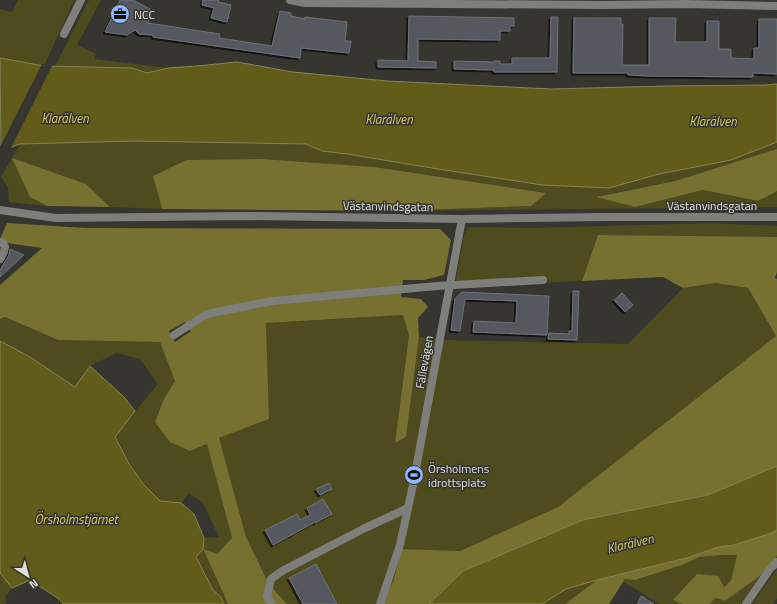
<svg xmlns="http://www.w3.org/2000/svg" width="777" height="604" font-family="'Titillium Web',sans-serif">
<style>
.green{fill:#4e4b1f}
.forest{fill:#767131;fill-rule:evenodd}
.water{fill:#615c19;stroke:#878454}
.pier{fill:#36352f}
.building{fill:#54585e;stroke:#6e7279;filter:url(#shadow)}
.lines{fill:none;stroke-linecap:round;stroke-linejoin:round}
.minor{stroke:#7e7e7b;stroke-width:8}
.labels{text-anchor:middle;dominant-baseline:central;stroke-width:3;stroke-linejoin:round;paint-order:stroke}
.poi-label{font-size:12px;fill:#e0e0dc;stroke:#36352f;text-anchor:start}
.street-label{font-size:12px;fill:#e0e0dc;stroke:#36352f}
.water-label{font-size:13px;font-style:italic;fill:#d1ca6d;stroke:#36352f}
</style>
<defs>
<filter id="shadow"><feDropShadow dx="-2" dy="2" stdDeviation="0" flood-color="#0009"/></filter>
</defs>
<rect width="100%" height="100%" fill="#36352f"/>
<g class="green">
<polygon points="18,0 74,0 44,66 0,58 0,9 12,12"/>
<polygon points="89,0 101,0 77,45 96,54 94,59 168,68 147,73 132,68 55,66"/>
<polygon points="133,141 307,144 322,151 347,154 438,169 542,185 609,188 659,174 731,160 777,142 777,149 675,181 598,196 635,207 703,190 757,201 777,191 777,207 394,211 530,206 545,193 375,167 262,159 186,160 153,176 162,209 110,207 86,184 30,197 47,206 9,202 8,187 1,177 20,144"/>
<polygon points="711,223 777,226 777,237 598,235 582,281 455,286 464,234 469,227 534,228"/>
<polygon points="714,283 748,288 776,336 558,507 460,551 402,549 393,582 381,604 287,604 269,584 246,537 225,461 219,447 219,438 269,419 266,323 403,315 409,335 395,443 406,437 419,337 447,340 628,344 683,288"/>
<polygon points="5,317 58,340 160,342 175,381 164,399 170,442 190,451 207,443 232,538 217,554 203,550 228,604 224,604 220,597 213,590 196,557 203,549 204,538 219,537 203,503 189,493 181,503 160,501 144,485 129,464 115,437 135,411 158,384 140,359 116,353 90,366 75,387 30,357 0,341 0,319"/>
<polygon points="722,555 737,555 731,580 723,587 674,600 683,604 660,604 623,582 623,579 635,580 685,564 698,557"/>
<polygon points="777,569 777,598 773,604 752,604"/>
<polygon points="0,573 12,588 5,597 6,604 0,604"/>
<polygon points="761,575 741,604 709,604 716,598 725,601"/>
<polygon points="597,580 565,604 542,604 566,589"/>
</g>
<g class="forest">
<polygon points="777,149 777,191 758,201 703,190 635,207 596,197 675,181"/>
<polygon points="12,158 86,184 110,207 47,206 30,197"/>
<polygon points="262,159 375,167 546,193 531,206 394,211 162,209 153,176 186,160"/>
<path d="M7 223 86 228 440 229 451 240 444 275 424 280H403L401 297 421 299 428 307 418 318 419 337 406 437 395 443 409 335 403 315 266 323 269 419 219 438 246 537 269 584 287 604H228L203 549 217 554 232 538 207 444 190 451 170 442 155 422 164 399 175 381 160 342 58 340 5 317 0 319V285L42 248 7 243 0 239ZM185 322 191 331 175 342 169 331Z"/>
<polygon points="598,235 777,237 777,272 775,278 777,279 777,466 708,495 583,520 463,571 429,604 381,604 393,582 402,549 460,551 558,507 776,336 748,288 715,283 683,288 663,277 582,281"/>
<polygon points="777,530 777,555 776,558 761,575 725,601 716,598 709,604 683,604 673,600 697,574 718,576 724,587 731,580 737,555 722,555 699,557 685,564 635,580 624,579 623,582 609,604 565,604 597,580 674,561 687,558 718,547 734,545"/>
</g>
<g class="water">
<polygon points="0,58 44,66 132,68 147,73 168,68 197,66 237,62 293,72 387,81 551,89 667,86 765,85 777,84 777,142 731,160 659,174 609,188 542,185 438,169 347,154 322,151 306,144 133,141 20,144 1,151"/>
<polygon points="0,341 30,357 75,387 90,366 124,397 135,411 115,437 129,464 144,485 160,501 181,503 194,514 204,538 203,549 196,557 213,590 221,597 224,604 63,604 59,599 30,580 12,588 0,573"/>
<polygon points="777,466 777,530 772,533 734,545 718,547 687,558 674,561 597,580 566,589 542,604 429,604 463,571 583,520 708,495"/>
</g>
<polygon class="pier" points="42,64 53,64 10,150 0,153 0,147"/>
<g class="building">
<polygon points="120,0 133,0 150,9 148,23 220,34 219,38 272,46 280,11 291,13 291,16 305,19 305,17 347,22 345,41 351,41 349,53 301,48 300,58 153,37 153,35 139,34 135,30 127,35 105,32"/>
<polygon points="203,0 219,0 218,2 231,5 227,22 211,18 214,8 202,5"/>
<polygon points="409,16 514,18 514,26 510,26 510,31 500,31 500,40 418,39 418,61 436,62 436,68 378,67 378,60 408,61"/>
<polygon points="551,17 558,17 557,72 494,72 494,70 454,69 454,61 494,62 494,61 500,61 500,64 512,64 512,58 550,58"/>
<polygon points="574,18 621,18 621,24 623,24 622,65 649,65 649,18 676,18 675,42 707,42 707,21 719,21 719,49 731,49 731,58 754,59 754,48 759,48 759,19 777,19 777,74 753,73 753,77 649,76 628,75 628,73 573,73"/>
<polygon points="10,249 24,255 0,277 0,270 9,255"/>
<polygon points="573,291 579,291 577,340 548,339 549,333 569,334 569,331 572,331"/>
<polygon points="462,292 549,296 547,335 473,332 474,321 516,323 517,301 465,299 460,331 451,330 455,299"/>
<polygon points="622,293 633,305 625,312 614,300"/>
<polygon points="329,483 332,489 320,495 316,489"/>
<polygon points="323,499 332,514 315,523 315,522 273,545 265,530 297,514 300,520 310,515 307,508"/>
<polygon points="316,564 337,604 303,604 289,578"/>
<polygon points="641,596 654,604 637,604"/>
</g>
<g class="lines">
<g class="minor">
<polyline points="290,0 305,3 603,5 685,4 777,6"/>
<polyline points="64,34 81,0"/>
<polyline points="0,210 56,218 247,216 462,219 606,217 777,217"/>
<polyline points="0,242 3,243 5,247 4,252 0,259"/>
<polyline points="174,335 207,314 272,301 437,286 543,280"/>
<polyline points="272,604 267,597 271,579 282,571 365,528 408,508"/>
<polyline points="380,604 400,545 413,485 462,219"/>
<polyline points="746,604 770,569 777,562"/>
</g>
</g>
<defs>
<g id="office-disc" transform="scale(1)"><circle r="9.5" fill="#8eb9fd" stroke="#36352f"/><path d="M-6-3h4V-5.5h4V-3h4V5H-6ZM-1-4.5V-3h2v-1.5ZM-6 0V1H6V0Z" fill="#111"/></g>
<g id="stadium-disc" transform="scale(1)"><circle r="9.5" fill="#8eb9fd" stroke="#36352f"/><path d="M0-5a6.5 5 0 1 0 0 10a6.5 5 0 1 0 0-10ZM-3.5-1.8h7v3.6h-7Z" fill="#111"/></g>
</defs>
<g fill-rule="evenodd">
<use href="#office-disc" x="120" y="14"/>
<use href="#stadium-disc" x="414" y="475"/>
</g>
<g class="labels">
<g class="poi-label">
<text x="134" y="14">NCC</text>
<text x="428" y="468">Örsholmens<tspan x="428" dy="14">idrottsplats</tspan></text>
</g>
<g class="street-label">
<text x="712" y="205">Västanvindsgatan</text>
<text transform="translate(388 206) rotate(1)">Västanvindsgatan</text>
<text transform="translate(424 362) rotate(-80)">Fällevägen</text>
</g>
<g class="water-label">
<text x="65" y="118">Klarälven</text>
<text x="389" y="119">Klarälven</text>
<text x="713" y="121">Klarälven</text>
<text x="76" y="519">Örsholmstjärnet</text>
<text transform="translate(630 543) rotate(-13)">Klarälven</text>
</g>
</g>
<g transform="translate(28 576) rotate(144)" stroke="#36352f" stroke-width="3" paint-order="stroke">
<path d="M0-3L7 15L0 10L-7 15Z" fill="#e0e0dc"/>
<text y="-6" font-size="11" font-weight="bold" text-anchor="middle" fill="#e0e0dc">N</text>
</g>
</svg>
